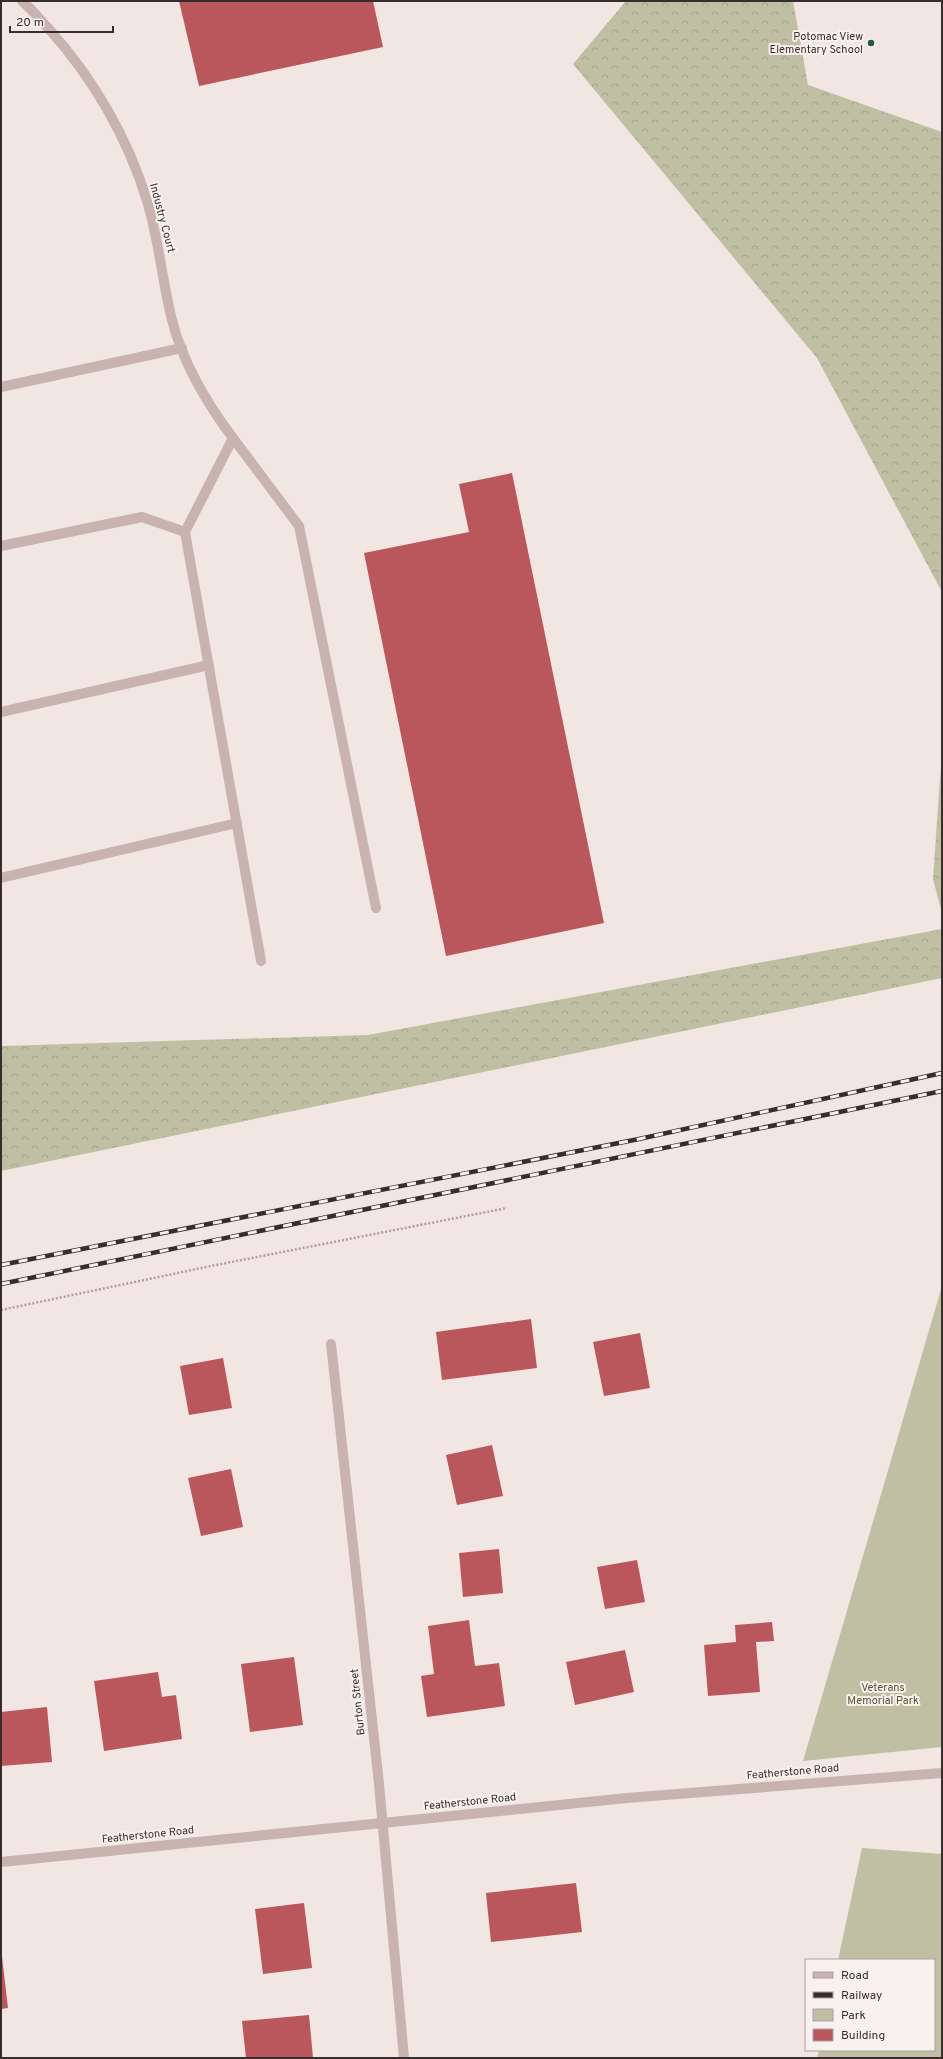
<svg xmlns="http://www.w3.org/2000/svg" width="943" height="2059" font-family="Overpass,sans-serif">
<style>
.forest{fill:url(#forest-crowns)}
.park{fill:#bebfa3}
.building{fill:#ba575c}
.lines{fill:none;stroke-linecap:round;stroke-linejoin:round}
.path{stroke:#b49d99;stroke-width:2.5;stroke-dasharray:2 2;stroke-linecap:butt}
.service{stroke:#c9b3af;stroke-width:10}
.minor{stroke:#c9b3af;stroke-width:10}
.rail-casing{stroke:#382c2c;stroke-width:4.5}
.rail{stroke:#f9f1ee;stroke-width:3;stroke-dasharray:9;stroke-linecap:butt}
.poi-dot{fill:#25564b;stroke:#f9f1ee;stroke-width:1.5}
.labels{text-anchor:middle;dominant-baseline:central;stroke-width:4;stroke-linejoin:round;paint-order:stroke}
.poi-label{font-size:11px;fill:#382c2c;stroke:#f9f1ee;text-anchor:end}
.street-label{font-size:11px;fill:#382c2c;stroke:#f9f1ee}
.park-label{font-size:11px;fill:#525432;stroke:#f9f1ee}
</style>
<defs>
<pattern id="forest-crowns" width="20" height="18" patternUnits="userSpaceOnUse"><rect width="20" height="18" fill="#bebfa3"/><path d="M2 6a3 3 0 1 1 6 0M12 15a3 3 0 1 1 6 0" fill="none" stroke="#a4a48c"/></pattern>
</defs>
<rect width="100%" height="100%" fill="#f1e6e2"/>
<g class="forest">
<polygon points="626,1 793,1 808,85 942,132 942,592 817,358 573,64"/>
<polygon points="942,751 942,913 933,879"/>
<polygon points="942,929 942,978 1,1171 1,1046 368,1035"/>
</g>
<g class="park">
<polygon points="942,1286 942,1747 803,1761"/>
<polygon points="862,1848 942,1854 942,2058 817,2058 819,2050 934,2050 934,1960 838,1960"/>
</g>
<g class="building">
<polygon points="179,1 373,1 383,47 199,86"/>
<polygon points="512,473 604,923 446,956 364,553 469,532 459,484"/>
<polygon points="531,1319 537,1368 442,1380 436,1332"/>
<polygon points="640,1333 650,1388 604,1396 593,1342"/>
<polygon points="223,1358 232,1408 189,1415 180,1366"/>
<polygon points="492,1445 503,1496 457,1505 446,1455"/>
<polygon points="231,1469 243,1527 201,1536 188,1478"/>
<polygon points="499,1549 503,1593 463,1597 459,1553"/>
<polygon points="637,1560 645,1602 605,1609 597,1567"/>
<polygon points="469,1620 475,1666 499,1663 505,1706 427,1717 421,1676 434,1674 428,1626"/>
<polygon points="772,1622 774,1641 756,1642 760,1692 708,1696 704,1645 736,1642 735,1625"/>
<polygon points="625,1650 634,1692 575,1705 566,1662"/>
<polygon points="294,1657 303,1725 250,1732 241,1664"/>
<polygon points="158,1672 162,1697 176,1695 182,1739 104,1751 94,1681"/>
<polygon points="47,1707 52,1762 1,1766 1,1712"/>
<polygon points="576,1883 582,1932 491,1942 486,1893"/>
<polygon points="304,1903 312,1968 263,1974 255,1909"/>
<polygon points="1,1948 8,2008 1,2009"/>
<polygon points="309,2015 313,2058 246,2058 242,2021"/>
</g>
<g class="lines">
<polyline class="path" points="1,1310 211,1266 507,1208"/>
<g class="service">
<polyline points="1,387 182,348"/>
<polyline points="1,546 142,517 185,532"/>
<polyline points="1,712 209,665"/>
<polyline points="1,878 237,823"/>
<polyline points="261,961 185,532 233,438 299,526 376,908"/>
</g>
<g class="minor">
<path d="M22 1C32 9 40 20 49 29 93 78 128 138 147 201 159 240 162 281 172 320 182 361 207 404 233 438"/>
<polyline points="331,1344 379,1784 404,2058"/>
<polyline points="1,1862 627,1798 942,1773"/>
</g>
<g class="rail-casing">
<g id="rail">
<polyline points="1,1265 639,1139 942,1073"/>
<polyline points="1,1284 942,1091"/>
</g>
</g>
<use href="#rail" class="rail"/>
</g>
<circle class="poi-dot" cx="871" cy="43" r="4"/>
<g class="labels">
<g class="poi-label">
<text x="863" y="37">Potomac View<tspan x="863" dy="13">Elementary School</tspan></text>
</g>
<g class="street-label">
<text transform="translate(162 218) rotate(75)">Industry Court</text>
<text transform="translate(358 1702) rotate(-96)">Burton Street</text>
<text transform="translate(793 1772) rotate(-5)">Featherstone Road</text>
<text transform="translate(470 1802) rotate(-6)">Featherstone Road</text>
<text transform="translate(148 1835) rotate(-6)">Featherstone Road</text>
</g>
<g class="park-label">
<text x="883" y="1688">Veterans<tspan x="883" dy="13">Memorial Park</tspan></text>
</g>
</g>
<rect width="943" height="2059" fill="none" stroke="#382c2c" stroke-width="4"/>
<rect x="805" y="1959" width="130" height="92" fill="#f9f1ee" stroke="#aca2a0"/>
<rect x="813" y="1972" width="20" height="6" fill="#c9b3af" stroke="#aca2a0"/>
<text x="841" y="1979" font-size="12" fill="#382c2c">Road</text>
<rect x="813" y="1992" width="20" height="6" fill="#382c2c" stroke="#aca2a0"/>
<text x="841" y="1999" font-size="12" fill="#382c2c">Railway</text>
<rect x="813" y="2009" width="20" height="12" fill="#bebfa3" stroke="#aca2a0"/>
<text x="841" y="2019" font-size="12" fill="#382c2c">Park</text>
<rect x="813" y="2029" width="20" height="12" fill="#ba575c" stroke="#aca2a0"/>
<text x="841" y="2039" font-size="12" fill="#382c2c">Building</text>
<path d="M10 26v6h103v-6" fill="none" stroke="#382c2c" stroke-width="2"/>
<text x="16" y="26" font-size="12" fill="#382c2c" stroke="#f9f1ee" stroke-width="3" paint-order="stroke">20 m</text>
</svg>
